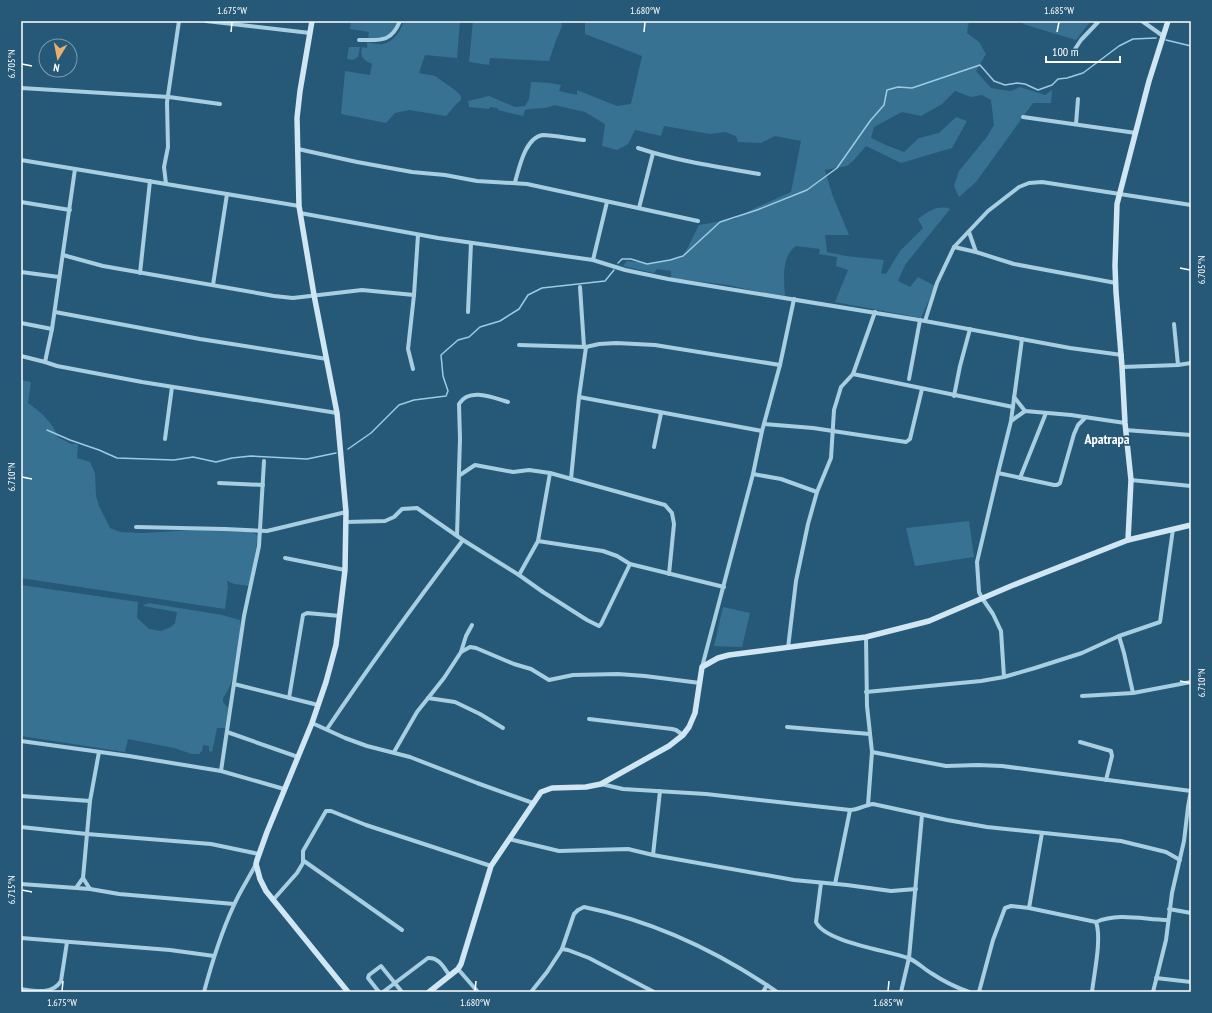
<svg xmlns="http://www.w3.org/2000/svg" width="1212" height="1013" font-family="'PT Sans Narrow',sans-serif">
<style>
.green{fill:#377292}
.lines{fill:none;stroke-linecap:round;stroke-linejoin:round}
.stream{stroke:#9dcbe3;stroke-width:1.5}
.street{stroke:#a8cee2;stroke-width:4}
.secondary{stroke:#d0e6f3;stroke-width:5.5}
.ticks{fill:none;stroke:#fff;stroke-width:1.5}
.labels{text-anchor:middle;dominant-baseline:central;stroke-width:3.5;stroke-linejoin:round;paint-order:stroke}
.district-label{font-size:14px;font-weight:bold;fill:#fff;stroke:#265977}
.neatline{fill:none;stroke:#fff;stroke-width:1.5}
.ticks-label{font-size:10px;text-anchor:middle;fill:#fff}
</style>
<rect width="100%" height="100%" fill="#265977"/>
<g class="green">
<path d="M351 21H399C390 37 388 38 370 38L368 37 369 32 350 29Z"/>
<path d="M404 21H460L457 58 425 55 419 73 435 76 455 90 461 96V100C454 105 452 110 446 116L409 110 395 113 386 123 341 114 345 71 370 75 372 64C363 60 360 57 362 47L367 48V42C372 43 379 45 383 44 394 42 401 30 404 21Z"/>
<polygon points="473,21 561,21 562,26 555,43 549,61 490,58 489,65 469,62"/>
<path d="M585 21H969L967 33 979 42 986 54 976 71 991 88 1011 91 1020 87 1045 95 1052 90 1051 103H1033L976 182 959 197 954 186 959 171 986 138 994 125 991 100 982 95 971 97 955 91 942 104 921 116 902 112 874 127 871 138 886 145 904 152 919 138 939 133 956 117 967 121 952 148 901 163 866 146 854 160 847 166 825 170 832 194 849 235H825L827 252 846 256 884 260 881 273 886 274 900 251 923 228 918 219C927 212 938 204 950 209L905 265 898 281 910 287 918 277 935 286 921 318 835 302 848 270 836 266 837 257 819 254 820 249 796 246C781 256 784 280 785 296L759 292 728 285 671 278V271L657 269 654 273 623 266 627 261 650 263 681 258 687 249 699 225 735 219 753 209 791 192 801 141 775 136 761 143 738 142 736 136 725 132 710 134 664 126 661 136 635 130 628 144 617 150 602 146 605 124 585 112 554 105C545 110 535 107 525 110L523 116 498 110V108L490 107 489 109 469 107 468 101 489 96 515 107 525 106 529 99 531 82 550 83 561 85 559 91 577 95V90L617 106 631 104 642 56 585 34Z"/>
<polygon points="1024,21 1091,21 1076,40 1023,24"/>
<polygon points="349,47 360,47 358,57 353,60 347,59"/>
<path d="M21 380 31 382 28 403C40 411 53 423 58 437L71 444H78L77 458 90 462 95 473 96 496 99 506 110 528 120 532 143 533 194 530H238L252 532 258 536 250 586 234 584 227 581 228 587 225 609 21 578Z"/>
<polygon points="969,521 974,557 915,566 906,528"/>
<path d="M21 585 138 602 137 618 149 629 161 631 171 627 175 623 177 612 143 606 144 605 149 603 222 615 240 620C243 637 235 685 223 698V702L228 708 226 728H217L212 752 209 751V746L203 745 202 751 199 754H192L174 748 128 739 125 752 21 736Z"/>
<polygon points="723,607 750,613 742,647 714,646"/>
</g>
<g class="lines">
<g class="stream">
<polyline points="1166,40 1191,46"/>
<polyline points="618,263 622,259 631,259 647,264 670,260 683,256 720,222 757,210 807,190 837,168 870,121 884,105 887,90 898,87 912,88 980,65 994,81 1005,85 1017,83 1025,84 1038,90 1052,85 1058,79 1067,78 1083,73 1119,46 1133,39 1156,38"/>
<polyline points="47,430 70,440 99,450 117,458 174,460 193,457 216,462 232,458 251,456 307,459 336,453"/>
<polyline points="348,449 371,433 399,405 414,400 446,396 448,391 443,376 441,355 458,340 469,337 480,327 500,321 519,309 528,295 542,288 605,281 614,270"/>
</g>
<g class="street">
<polyline points="206,21 310,33"/>
<polyline points="1142,21 1163,36"/>
<path d="M359 40C380 40 391 43 400 21"/>
<polyline points="1073,52 1081,40 1099,21"/>
<polyline points="21,88 169,97 220,104"/>
<polyline points="1023,117 1136,133"/>
<polyline points="1076,124 1078,99"/>
<path d="M638 148C677 161 718 167 759 174"/>
<polyline points="298,149 357,162 412,172 445,175 477,181 527,184 698,221"/>
<polyline points="21,160 299,206"/>
<path d="M515 182C519 169 525 137 543 135 554 135 572 139 584 140"/>
<polyline points="166,184 164,167 168,147 167,102 179,21"/>
<polyline points="21,202 70,210"/>
<polyline points="639,208 653,153"/>
<polyline points="300,213 438,238 593,260 625,270 668,279 925,321 1070,348 1122,355"/>
<polyline points="969,232 976,252"/>
<polyline points="954,247 976,252 1014,264 1116,283"/>
<polyline points="63,255 103,266 274,296 293,298 362,290 414,295"/>
<polyline points="593,260 607,202"/>
<polyline points="21,272 59,277"/>
<polyline points="140,273 150,181"/>
<polyline points="213,285 227,194"/>
<polyline points="580,287 584,347"/>
<polyline points="55,312 200,339 327,359"/>
<polyline points="468,312 471,243"/>
<polyline points="925,321 937,283 954,247 988,211 1019,187 1029,183 1042,182 1191,205"/>
<polyline points="21,323 52,329"/>
<polyline points="1174,324 1178,365"/>
<polyline points="519,345 586,347 599,344 616,343 655,345 780,365"/>
<polyline points="21,356 45,362 57,366 142,382 337,413"/>
<polyline points="45,362 52,329 75,169"/>
<polyline points="1122,367 1178,365 1191,363"/>
<polyline points="413,369 408,349 414,295 418,235"/>
<polyline points="853,374 1013,407"/>
<polyline points="909,379 920,320"/>
<polyline points="954,396 960,366 970,329"/>
<polyline points="579,397 762,431"/>
<polyline points="1014,397 1025,411"/>
<polyline points="1011,421 1025,411 1071,415 1125,423"/>
<polyline points="764,424 813,428 906,442 910,439 922,389"/>
<polyline points="1125,430 1191,435"/>
<polyline points="165,439 172,387"/>
<polyline points="654,447 661,413"/>
<polyline points="998,473 1054,485 1057,485 1060,483 1074,434 1078,425 1086,417"/>
<polyline points="753,474 781,479 817,492"/>
<polyline points="460,475 475,465 513,472 529,470 550,473 665,505 672,513 674,524 669,574"/>
<polyline points="1020,478 1046,413"/>
<polyline points="571,479 579,397 586,347"/>
<polyline points="1131,480 1191,486"/>
<polyline points="219,483 263,485"/>
<polyline points="346,522 385,521 394,517 402,509 417,508 463,540 519,575 543,592 587,620 599,626 601,624 630,564"/>
<polyline points="136,527 225,529 267,531 346,512"/>
<path d="M457 535 460 439 459 404C469 387 494 398 508 402"/>
<polyline points="538,541 603,551 617,556 630,564 724,587"/>
<polyline points="285,558 345,570"/>
<polyline points="519,575 538,541 550,473"/>
<polyline points="1119,636 1124,653 1133,693"/>
<polyline points="866,637 867,706 872,752 868,805"/>
<polyline points="788,648 796,581 808,524 817,492 831,458 834,410 841,387 853,374 875,312"/>
<polyline points="461,652 466,636 472,625"/>
<polyline points="702,667 753,474 762,431 780,365 794,299"/>
<polyline points="1004,677 1001,631 993,614 982,598 979,592 977,562 998,473 1011,421 1022,339"/>
<polyline points="234,684 318,705"/>
<polyline points="866,692 981,681 1004,677 1035,668 1082,653 1119,636 1160,622 1173,529"/>
<polyline points="1082,696 1133,693 1191,682"/>
<polyline points="289,698 303,615 307,613 340,616"/>
<polyline points="428,698 455,702 480,714 503,728"/>
<polyline points="589,719 672,729 676,730 683,735"/>
<polyline points="312,723 345,738 367,746 410,757 477,783 533,803"/>
<polyline points="787,727 870,734"/>
<path d="M327 729C370 665 416 602 463 540"/>
<polyline points="227,732 298,757"/>
<polyline points="21,741 129,756 221,771 284,789"/>
<polyline points="1080,742 1111,751 1112,756 1106,780"/>
<polyline points="394,752 417,712 444,678 461,652 470,647 476,648 514,664 531,669 549,680 573,675 618,674 645,676 700,683"/>
<polyline points="872,752 946,766 978,765 1002,766 1191,791"/>
<polyline points="221,771 244,616 259,546 264,461"/>
<path d="M601 784 623 789 706 794 850 810C858 810 865 805 873 804L947 820 987 827 1121 841 1166 852 1180 860"/>
<polyline points="21,796 90,801"/>
<polyline points="21,827 87,834 211,844 259,854"/>
<polyline points="509,839 559,851 628,849 653,855 794,880 847,885 891,891 916,889"/>
<polyline points="653,855 660,791"/>
<polyline points="304,861 402,930"/>
<polyline points="83,878 90,889"/>
<path d="M821 883 816 922C825 942 886 950 908 958 916 961 923 968 931 973 943 981 955 987 969 992"/>
<polyline points="21,884 90,889 119,894 234,904"/>
<polyline points="835,884 850,810"/>
<polyline points="76,888 83,878 90,801 99,752"/>
<polyline points="273,900 297,873 303,863 303,851 326,811 331,811 366,825 491,866"/>
<path d="M1029 908 1096 922C1102 938 1094 974 1092 992"/>
<polyline points="1169,909 1191,913"/>
<path d="M1096 922C1119 912 1145 920 1168 920"/>
<polyline points="21,938 170,950 214,956"/>
<path d="M562 949 574 914 578 910 584 907C653 921 719 952 777 992"/>
<polyline points="458,969 478,992"/>
<polyline points="1156,978 1191,982"/>
<path d="M21 989C34 991 53 995 61 981L67 942"/>
<path d="M204 992C212 962 221 933 234 905 240 891 249 878 256 864"/>
<polyline points="379,992 368,978 369,975 381,966 402,992"/>
<path d="M383 992 428 958C439 957 444 968 450 976"/>
<polyline points="531,992 547,972 562,949 568,950 589,958 654,992"/>
<polyline points="763,992 767,985"/>
<polyline points="901,992 909,958 922,815"/>
<polyline points="979,992 993,940 1005,908 1011,906 1029,908 1042,833"/>
<polyline points="1153,992 1166,940 1172,893 1184,841 1188,807 1191,790"/>
</g>
<g class="secondary">
<polyline points="312,21 300,91 297,118 299,206 314,295 337,413 346,512 345,570 336,645 326,682 312,723 267,832 257,860 256,864 260,879 266,891 348,992"/>
<polyline points="1128,540 1191,525"/>
<polyline points="429,992 458,969 461,964 491,866 541,792 552,788 586,787 601,784 669,746 683,735 689,727 695,713 702,667 718,658 729,655 866,637 929,621 1011,586 1128,540 1131,480 1125,423 1122,367 1116,292 1115,266 1117,204 1149,81 1168,21"/>
</g>
</g>
<path class="ticks" d="M231 32 232 22M644 32 645 22M1057 32 1059 22M22 64 32 66M1180 268 1190 270M22 477 32 479M1180 681 1190 683M22 890 32 892M62 991 63 981M475 991 476 981M888 991 889 981"/>
<g class="labels">
<g class="district-label">
<text x="1107" y="439">Apatrapa</text>
</g>
</g>
<rect width="1212" height="1013" fill="none" stroke="#265977" stroke-width="44"/>
<g transform="translate(58 58) rotate(190)"><circle r="19" fill="#265977" stroke="#7d9bad"/>
<path d="M0-3L7 15L0 10L-7 15Z" fill="#eaae6e"/>
<text y="-6" font-size="11" font-weight="bold" text-anchor="middle" fill="#ffffff">N</text>
</g>
<path d="M1046 56v6h74v-6" fill="none" stroke="#ffffff" stroke-width="2"/>
<text x="1052" y="56" font-size="12" fill="#ffffff" stroke="#265977" stroke-width="3" paint-order="stroke">100 m</text>
<rect x="22" y="22" width="1168" height="969" class="neatline"/>
<g class="ticks-label">
<text x="232" y="14">1.675°W</text>
<text x="645" y="14">1.680°W</text>
<text x="1059" y="14">1.685°W</text>
<text transform="translate(11 64) rotate(-90)" y="4">6.705°N</text>
<text transform="translate(1201 270) rotate(-90)" y="4">6.705°N</text>
<text transform="translate(11 477) rotate(-90)" y="4">6.710°N</text>
<text transform="translate(1201 683) rotate(-90)" y="4">6.710°N</text>
<text transform="translate(11 890) rotate(-90)" y="4">6.715°N</text>
<text x="62" y="1006">1.675°W</text>
<text x="475" y="1006">1.680°W</text>
<text x="888" y="1006">1.685°W</text>
</g>
</svg>
